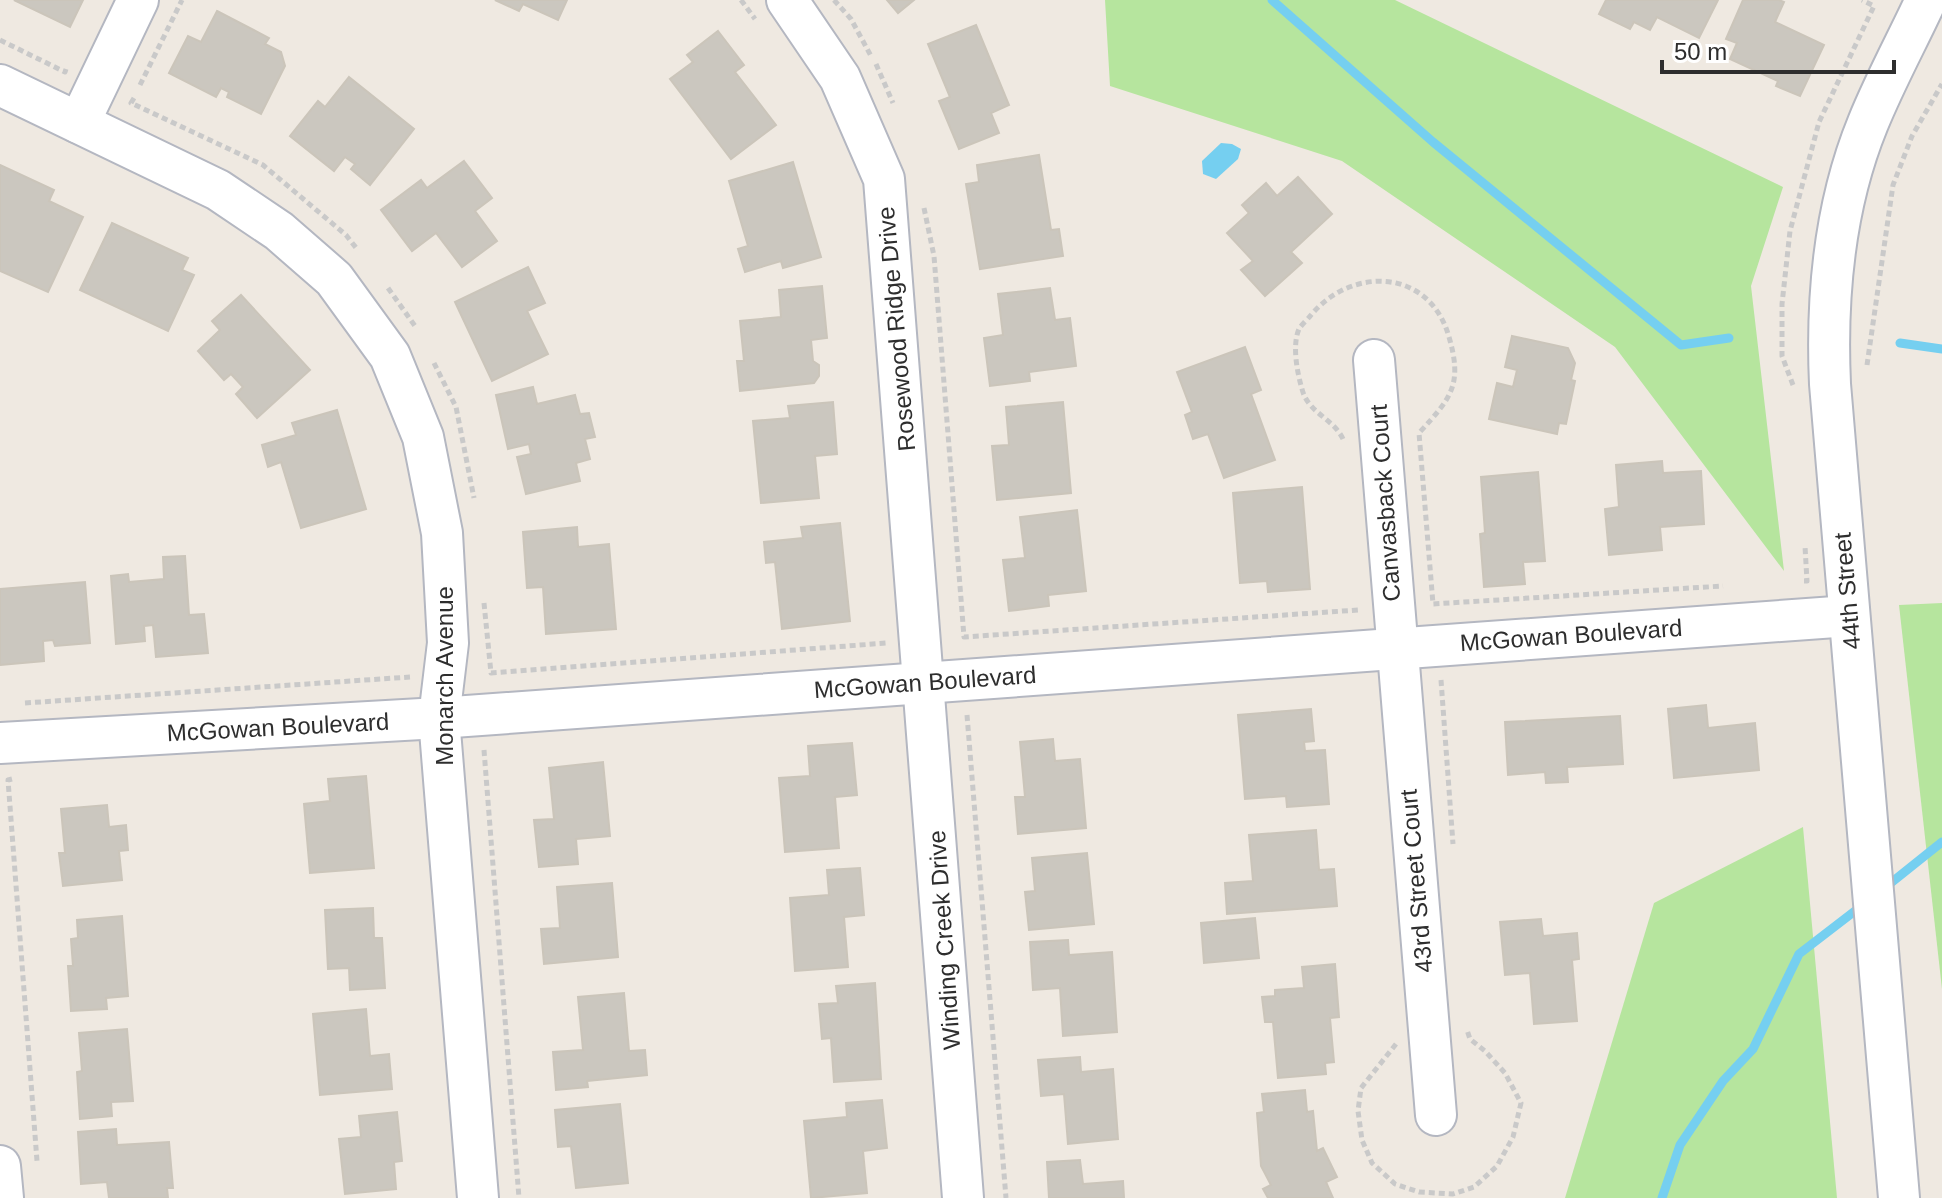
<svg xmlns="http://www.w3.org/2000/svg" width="1942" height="1198" font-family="Arial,sans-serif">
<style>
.green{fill:#b6e59e}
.water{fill:#75cff0}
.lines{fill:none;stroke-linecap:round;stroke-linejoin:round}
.stream{stroke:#75cff0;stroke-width:9}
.building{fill:#cbc7bf;stroke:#cbc5ba;stroke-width:2}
.minor-casing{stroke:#b4b7c1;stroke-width:44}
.path{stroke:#c9c9c9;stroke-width:5;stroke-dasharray:6 4;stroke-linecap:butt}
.minor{stroke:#fff;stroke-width:40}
.labels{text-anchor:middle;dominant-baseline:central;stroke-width:8;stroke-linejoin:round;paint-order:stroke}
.street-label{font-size:24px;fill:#2e2e2e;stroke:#fff}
</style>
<rect width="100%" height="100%" fill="#efe9e1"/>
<g class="green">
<polygon points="1105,0 1395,0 1783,187 1751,286 1784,571 1615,347 1342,161 1110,86"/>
<polygon points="1942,603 1942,989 1899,605"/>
<polygon points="1803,827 1837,1198 1565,1198 1654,903"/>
</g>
<polygon class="water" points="1221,143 1232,144 1241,149 1238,159 1216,179 1203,174 1202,161"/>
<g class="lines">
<g class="stream">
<polyline points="1272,0 1433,142 1681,345 1729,338"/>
<polyline points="1900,343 1942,349"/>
<polyline points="1882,890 1942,842"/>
<polyline points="1662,1198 1680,1145 1723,1081 1753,1049 1799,954 1864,904"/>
</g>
</g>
<g class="building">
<polygon points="14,0 83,0 70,27"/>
<polygon points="495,0 567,0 558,20 523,4 519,11"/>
<polygon points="887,0 914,0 898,13"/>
<polygon points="1606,0 1718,0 1699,38 1657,17 1650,30 1634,22 1630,29 1599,14"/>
<polygon points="1743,0 1779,0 1784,2 1775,22 1824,45 1800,96 1776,86 1778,81 1730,59 1737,43 1726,39"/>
<polygon points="217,11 269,38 265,44 281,52 285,66 261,114 227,97 229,92 221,88 216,97 169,73 188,36 201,42"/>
<polygon points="976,25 1009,105 991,113 999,133 959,149 939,101 950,97 928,44"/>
<polygon points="718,31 744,65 735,72 776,125 731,159 670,79 693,62 687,55"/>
<polygon points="349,77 414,129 370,185 351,169 355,164 345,157 334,171 290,136 318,101 325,107"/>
<polygon points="1039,155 1051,230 1059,229 1063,256 980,269 966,184 979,182 977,165"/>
<polygon points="464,161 492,198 475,211 497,241 462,267 436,233 412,251 381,210 421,180 427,188"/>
<polygon points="793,162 821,257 783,268 781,261 745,272 738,249 748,246 729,181"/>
<polygon points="0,165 54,190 49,201 83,217 48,292 0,271"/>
<polygon points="1298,177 1332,214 1291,252 1302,263 1265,296 1241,270 1253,261 1227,233 1249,213 1242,205 1266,183 1277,196"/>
<polygon points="112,223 188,258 182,270 194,275 168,331 80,290"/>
<polygon points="528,267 545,303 527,311 548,354 492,381 455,302"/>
<polygon points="822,286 827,338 811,340 813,361 819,365 819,376 814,383 740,391 737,361 744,361 740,321 781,317 779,290"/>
<polygon points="1050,288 1055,320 1070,318 1076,366 1029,372 1030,381 990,386 984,338 1003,335 998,294"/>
<polygon points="241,295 310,370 257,418 236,394 243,387 231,374 224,380 198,351 220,330 212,321"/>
<polygon points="1512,336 1568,348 1575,363 1571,380 1575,381 1566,424 1559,423 1557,434 1489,419 1497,383 1513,387 1517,370 1505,367"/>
<polygon points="1245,347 1261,390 1251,394 1275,460 1224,478 1208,434 1193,439 1185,415 1192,412 1177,372"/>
<polygon points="533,387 537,404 575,395 580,414 589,413 595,437 585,439 590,459 576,463 580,481 526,494 517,457 531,454 529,444 508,449 496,395"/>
<polygon points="833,402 837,454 815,456 819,498 761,503 753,421 790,418 788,406"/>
<polygon points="1063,402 1071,493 997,500 992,446 1009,445 1006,407"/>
<polygon points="337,410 366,509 301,528 281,462 268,467 262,445 296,435 292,423"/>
<polygon points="1662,461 1663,473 1701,471 1704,524 1660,527 1662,550 1609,555 1605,509 1619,507 1616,465"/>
<polygon points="1538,472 1545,561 1523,562 1525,584 1484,587 1480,534 1485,533 1481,477"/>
<polygon points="1302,487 1310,589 1268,592 1267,581 1240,583 1233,493"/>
<polygon points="1077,510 1086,591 1048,595 1049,606 1009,611 1003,560 1025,558 1020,517"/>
<polygon points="840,523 850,621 782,629 775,562 766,563 764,542 803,538 801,527"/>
<polygon points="577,527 578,547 609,544 616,629 546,634 543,587 527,588 523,532"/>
<polygon points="185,556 189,615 204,614 208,653 156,657 153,625 144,626 145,641 116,644 111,576 128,574 129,582 164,579 163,557"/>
<polygon points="85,582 90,643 55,646 53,640 43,641 44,661 0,665 0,589"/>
<polygon points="1706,705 1708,728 1755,723 1759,770 1674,778 1668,709"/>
<polygon points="1311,709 1314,741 1304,742 1305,751 1325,750 1329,804 1287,807 1286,796 1245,799 1238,715"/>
<polygon points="1620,716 1623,764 1567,767 1568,782 1546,783 1545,772 1508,775 1505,722"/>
<polygon points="1053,739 1055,761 1080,759 1086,828 1018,834 1015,797 1025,797 1020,742"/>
<polygon points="852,743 857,795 835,797 839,848 785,852 779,778 810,776 808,746"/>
<polygon points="603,762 610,836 576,839 578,864 539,867 534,820 554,819 549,768"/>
<polygon points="366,776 374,868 310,873 304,804 330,801 328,779"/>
<polygon points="107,805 109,827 126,825 128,850 119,851 122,880 63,886 59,853 65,853 61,809"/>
<polygon points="1316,830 1319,870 1334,869 1337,906 1227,914 1225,883 1253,881 1249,835"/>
<polygon points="1087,853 1094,924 1029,930 1025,892 1035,891 1032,858"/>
<polygon points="860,868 864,915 844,917 848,967 795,971 790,898 829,895 827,870"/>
<polygon points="612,883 618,957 544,964 541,929 560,928 557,887"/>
<polygon points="373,908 374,938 382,938 385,988 350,990 349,968 328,969 325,910"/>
<polygon points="122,916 128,996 106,998 107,1009 71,1011 68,966 73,966 71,939 78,938 77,920"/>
<polygon points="1255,918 1259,958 1204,963 1201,923"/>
<polygon points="1541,919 1543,936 1577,933 1579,959 1572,960 1577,1021 1534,1024 1530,973 1505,975 1500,922"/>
<polygon points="1068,940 1069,955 1112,952 1117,1032 1063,1036 1060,988 1033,990 1030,942"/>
<polygon points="1335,964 1339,1017 1330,1018 1334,1062 1325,1063 1326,1074 1278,1078 1273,1022 1265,1022 1262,997 1275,996 1275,990 1304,988 1302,967"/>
<polygon points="875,983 881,1079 834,1082 831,1038 822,1039 819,1004 838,1003 836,986"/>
<polygon points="624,993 629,1051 645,1050 647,1075 587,1081 588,1087 556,1090 553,1052 583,1050 578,997"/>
<polygon points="366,1009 370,1056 389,1054 392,1089 320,1095 313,1014"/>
<polygon points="127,1029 133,1101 111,1102 112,1116 80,1119 77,1072 82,1071 79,1033"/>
<polygon points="1080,1057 1081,1072 1113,1069 1118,1139 1068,1144 1064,1094 1041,1096 1038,1060"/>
<polygon points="1305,1090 1307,1112 1313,1111 1317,1151 1323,1148 1337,1177 1326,1182 1333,1198 1268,1198 1263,1189 1271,1185 1261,1166 1257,1113 1264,1112 1262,1094"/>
<polygon points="882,1100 887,1148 863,1151 867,1193 811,1198 804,1121 847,1117 846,1103"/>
<polygon points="620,1104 628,1183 576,1188 571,1146 558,1147 555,1110"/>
<polygon points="397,1112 402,1161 394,1162 396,1189 345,1194 339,1139 361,1137 359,1116"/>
<polygon points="116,1129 117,1145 169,1142 173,1188 167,1188 168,1198 109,1198 107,1182 81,1184 78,1132"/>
<polygon points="1080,1160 1083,1184 1123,1181 1124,1198 1049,1198 1047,1162"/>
</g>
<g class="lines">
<g class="minor-casing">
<g id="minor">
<polyline points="787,0 840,78 884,179 963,1198"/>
<polyline points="0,85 218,190 279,231 334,279 390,356 423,437 442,533 448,643 439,718 478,1198"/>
<polyline points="79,123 138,0"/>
<polyline points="1374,360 1436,1115"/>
<polyline points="0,743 439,718 1849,616"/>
<polyline points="0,1166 3,1198"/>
<path d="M1899 1198 1830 384C1826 295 1834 206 1868 123 1885 81 1907 41 1926 0"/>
</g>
</g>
<g class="path">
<polyline points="741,0 755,19"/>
<polyline points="834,0 851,19 871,56"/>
<polyline points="0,40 65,72 66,69"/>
<polyline points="876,64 893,103"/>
<polyline points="140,85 182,0"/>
<polyline points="134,98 131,103 263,165 346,235 357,249"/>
<polyline points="924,208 934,256 964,637 1358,610 1358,607"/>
<polyline points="388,288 415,326"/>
<polyline points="434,363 456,407 474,498"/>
<polyline points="1867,365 1893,185 1912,136 1942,84"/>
<polyline points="1793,385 1782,356 1782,304 1790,231 1819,122 1874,6 1862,0"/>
<path d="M1343 439C1333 418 1308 413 1302 389 1297 372 1292 345 1299 329 1302 324 1308 319 1311 315 1353 265 1430 269 1449 337 1463 385 1451 398 1419 433L1433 604 1723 586"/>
<polyline points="1804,581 1807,581 1805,546"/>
<polyline points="484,603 491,673 887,643"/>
<polyline points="1441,680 1453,844"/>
<polyline points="25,703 410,677"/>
<polyline points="967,715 1006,1198"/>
<polyline points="484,750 519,1198"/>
<polyline points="12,779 8,780 37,1161"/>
<polyline points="1396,1044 1361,1088 1358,1111 1362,1140 1372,1163 1395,1184 1419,1192 1453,1194 1474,1187 1497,1166 1513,1137 1521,1103 1505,1073 1485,1051 1470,1039 1467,1030"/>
</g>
<use href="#minor" class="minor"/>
</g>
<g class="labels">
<g class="street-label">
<text transform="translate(896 329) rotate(-95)">Rosewood Ridge Drive</text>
<text transform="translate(1385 503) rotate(-94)">Canvasback Court</text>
<text transform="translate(1847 591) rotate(-95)">44th Street</text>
<text transform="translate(1571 635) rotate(-4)">McGowan Boulevard</text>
<text transform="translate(444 676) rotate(-90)">Monarch Avenue</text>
<text transform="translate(925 682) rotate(-4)">McGowan Boulevard</text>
<text transform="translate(278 727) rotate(-3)">McGowan Boulevard</text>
<text transform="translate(1416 881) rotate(-95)">43rd Street Court</text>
<text transform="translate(944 940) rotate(-94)">Winding Creek Drive</text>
</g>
</g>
<path d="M1662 60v12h232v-12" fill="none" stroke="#2e2e2e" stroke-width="4"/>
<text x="1674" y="60" font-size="24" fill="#2e2e2e" stroke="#ffffff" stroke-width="6" paint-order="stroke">50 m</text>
</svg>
